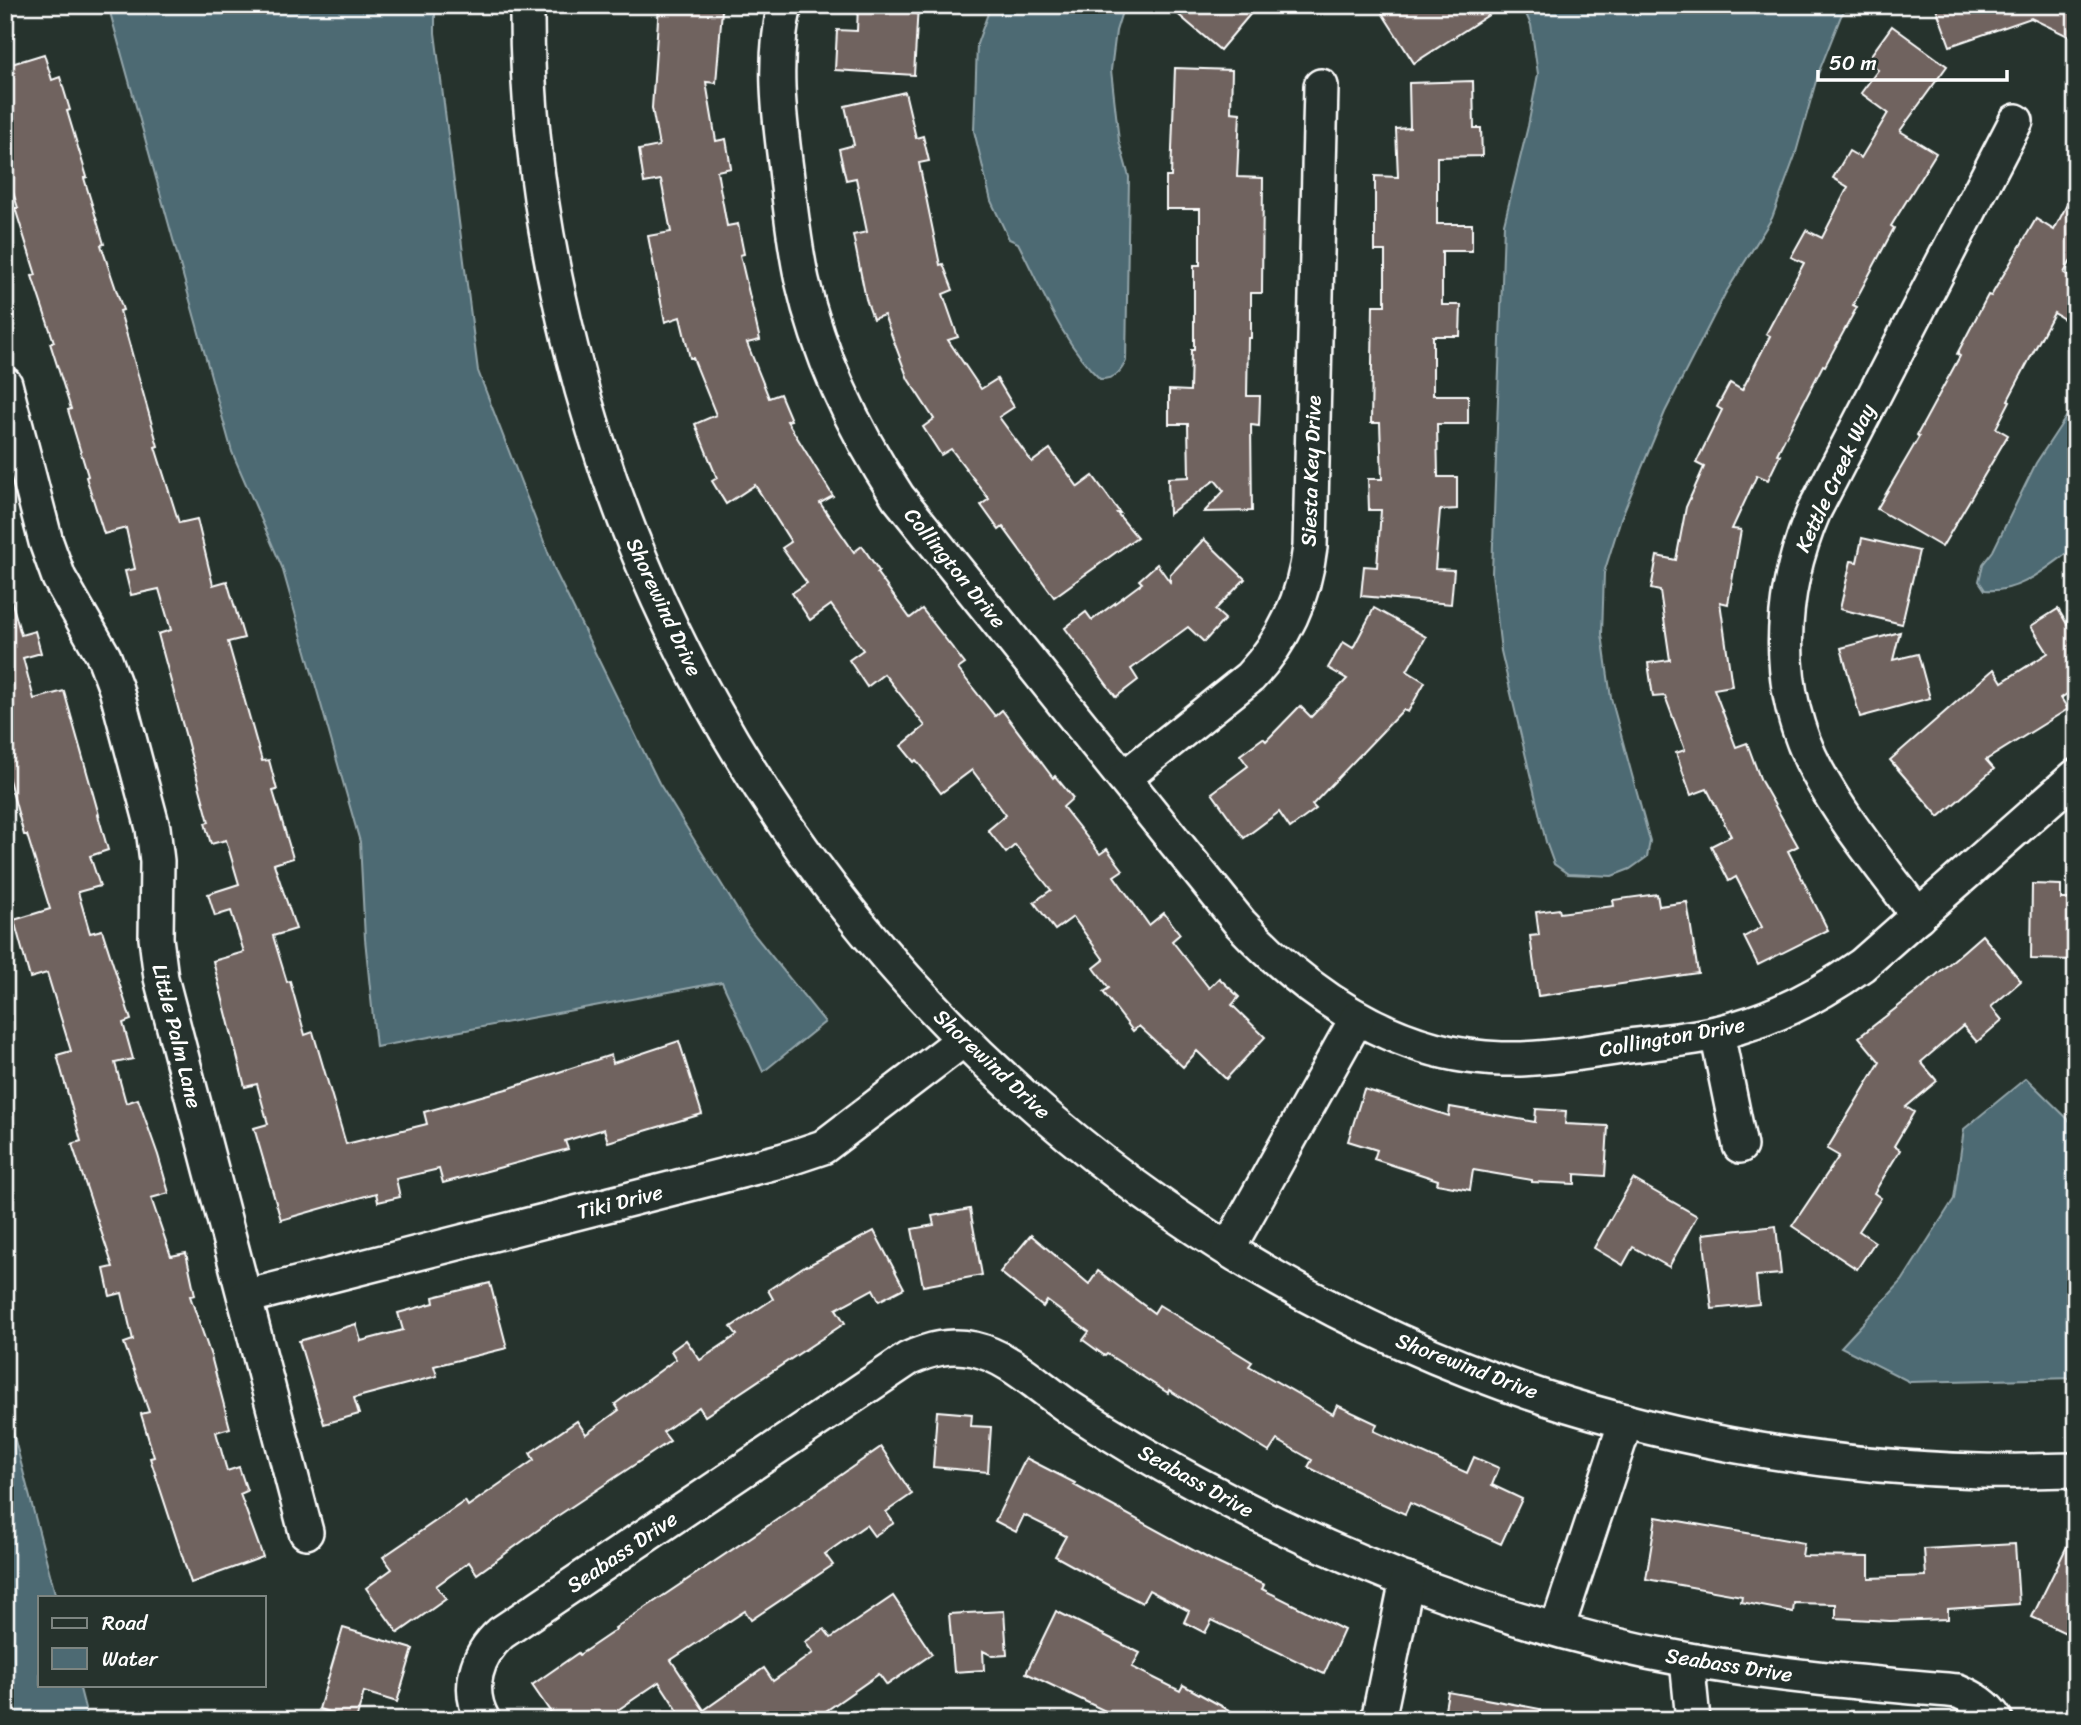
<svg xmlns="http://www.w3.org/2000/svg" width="2081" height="1725" font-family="Sriracha,sans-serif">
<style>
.water{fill:#4d6a73;stroke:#94a6ab;stroke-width:2}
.building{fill:#70635e;stroke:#fff;stroke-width:2}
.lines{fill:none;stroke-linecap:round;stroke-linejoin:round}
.minor-casing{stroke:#fff;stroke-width:38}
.minor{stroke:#26332d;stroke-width:33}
.labels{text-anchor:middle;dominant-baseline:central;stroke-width:5;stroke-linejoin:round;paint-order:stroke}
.street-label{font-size:21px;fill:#fff;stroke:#26332d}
</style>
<rect width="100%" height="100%" fill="#26332d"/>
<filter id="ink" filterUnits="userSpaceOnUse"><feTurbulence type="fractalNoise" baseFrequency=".0143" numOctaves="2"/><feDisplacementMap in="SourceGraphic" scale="14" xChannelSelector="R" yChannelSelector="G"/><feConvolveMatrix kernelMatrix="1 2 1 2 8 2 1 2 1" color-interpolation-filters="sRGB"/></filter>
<g filter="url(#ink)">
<g class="water">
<polygon points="108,5 435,5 435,33 478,371 556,573 659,783 748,927 825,1022 763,1072 722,982 376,1047 365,939 360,842 282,567 232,452"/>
<path d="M991 5H1124L1116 31 1111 70 1119 141 1129 177 1126 361C1120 373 1115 379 1100 379 1062 343 1042 289 1018 243L1009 239 991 201 974 131 977 44Z"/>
<polygon points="1522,5 1848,5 1841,16 1818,74 1795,156 1772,218 1725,294 1665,412 1621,518 1604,573 1602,634 1611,698 1650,841 1647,857 1630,869 1612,876 1568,874 1554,864 1546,842 1501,651 1492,573 1504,224 1528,126 1538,74 1531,25"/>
<path d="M2076 402V547C2048 566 2020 594 1985 590L1979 581 1983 564 1993 551 2036 463Z"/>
<polygon points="2026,1078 2076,1127 2076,1378 1910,1382 1841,1347 1902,1281 1954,1199 1964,1129"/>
<polygon points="5,1402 56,1597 40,1597 40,1685 79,1685 88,1720 5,1720"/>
</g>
<g class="building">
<polygon points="659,5 722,10 716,83 706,82 716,141 726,139 731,168 717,171 727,226 738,224 744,254 740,255 760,340 747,343 769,398 780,394 791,420 787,421 833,496 820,503 854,552 862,546 879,571 877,573 910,618 922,609 965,664 958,669 995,716 1002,710 1053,778 1055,776 1073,798 1063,807 1100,854 1107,849 1123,870 1114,876 1149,925 1164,913 1180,934 1172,941 1209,988 1219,978 1239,997 1232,1005 1265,1037 1226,1079 1197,1051 1183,1067 1139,1026 1133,1031 1103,992 1109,988 1094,968 1104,960 1073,917 1055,930 1034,902 1051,890 1015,845 1006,853 988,830 1006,815 972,770 941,793 916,760 914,762 901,746 925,726 884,674 867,687 849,660 863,650 831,605 810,620 792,593 807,583 782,548 791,542 755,485 726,504 712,481 717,478 695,424 716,415 693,358 690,358 680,317 665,322 648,236 671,232 661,180 644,183 639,150 659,146 652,108"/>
<polygon points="858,5 918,5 914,75 835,70 837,30 857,31"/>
<polygon points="1167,5 1258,5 1220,50"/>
<polygon points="1377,5 1504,5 1414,63"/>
<polygon points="1935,5 2076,5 2076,40 2031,18 1950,46"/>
<polygon points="1892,26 1947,66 1900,131 1936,153 1891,226 1894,228 1853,305 1857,307 1825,366 1823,365 1777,454 1780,455 1768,480 1757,475 1732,529 1741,530 1728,604 1720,602 1732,686 1714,689 1736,747 1747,743 1761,781 1798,846 1788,851 1828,930 1758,965 1744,937 1762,927 1736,877 1729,881 1711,846 1731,836 1707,789 1691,795 1676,753 1685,750 1665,696 1653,697 1648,663 1670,660 1660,591 1651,589 1657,556 1676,560 1686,507 1704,467 1696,463 1722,410 1717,407 1730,383 1742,390 1770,336 1766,334 1804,263 1791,257 1806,230 1822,238 1848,187 1833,178 1849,151 1861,158 1888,113 1861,93 1878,70 1866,62"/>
<polygon points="44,54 52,80 60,77 70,110 67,111 87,177 84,178 104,244 101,245 123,310 120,311 158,446 155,447 179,523 197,519 213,585 227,581 244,638 228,642 262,761 269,760 277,790 273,791 293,858 274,864 296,929 273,936 287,982 290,981 305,1035 313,1032 346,1144 427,1124 424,1112 510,1088 611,1055 613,1063 679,1041 702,1114 608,1142 604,1129 565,1141 568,1149 443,1183 439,1169 396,1179 400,1197 378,1202 376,1193 281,1220 254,1128 268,1124 257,1084 245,1087 213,961 244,952 231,911 215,916 208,894 239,884 226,840 211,844 205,823 209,822 158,634 171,630 159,589 131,595 125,571 135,569 126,528 104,534 86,477 88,476 68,410 71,409 50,343 54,342 32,276 36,275 15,208 18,208 5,167 5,66"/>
<polygon points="1175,68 1232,70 1231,112 1240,113 1237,177 1263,178 1262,293 1251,293 1251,338 1248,338 1247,396 1260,396 1259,426 1251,425 1252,511 1204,512 1224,491 1215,480 1169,514 1168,478 1189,477 1188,424 1169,424 1169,390 1190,391 1191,350 1194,350 1194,265 1200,265 1200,209 1166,209 1166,177 1171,177"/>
<polygon points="1473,81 1474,128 1481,128 1482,156 1437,157 1437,224 1472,224 1472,251 1442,251 1442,305 1461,305 1460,336 1433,336 1433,395 1468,395 1468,424 1437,424 1438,477 1457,477 1457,509 1440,510 1435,569 1454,570 1451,604 1361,596 1364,566 1377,567 1381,510 1369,510 1368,479 1382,479 1380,423 1371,423 1373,305 1385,305 1385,251 1375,251 1375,176 1398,177 1396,129 1410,128 1409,83"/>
<polygon points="905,92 916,138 923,136 929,161 919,163 940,265 943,264 953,290 943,294 958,337 948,340 981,389 997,379 1014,407 999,417 1032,462 1050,449 1078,487 1093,476 1120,513 1117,513 1137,537 1054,597 1003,527 999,530 981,505 989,499 951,449 941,455 923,427 934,419 908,379 884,315 873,319 866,299 853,235 867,232 856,178 846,180 839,149 854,145 845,106"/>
<polygon points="2076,187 2076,252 2064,273 2076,280 2076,298 2064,319 2054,313 2008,400 2010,401 1996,428 2008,435 1942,547 1877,509 1919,437 1917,435 1960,356 1957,354 1988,295 1991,296 2036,219 2054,230"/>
<polygon points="1862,538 1919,551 1902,624 1840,609 1851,561 1857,562"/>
<polygon points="1204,539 1245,579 1215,610 1225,619 1204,642 1188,627 1131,669 1138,680 1116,697 1065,628 1086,612 1092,620 1142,583 1139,580 1157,564 1170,582 1170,575"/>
<polygon points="11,599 21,635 35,631 41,653 23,658 34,699 64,691 99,815 98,815 108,850 90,856 100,886 78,892 90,933 102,930 131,1020 123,1023 133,1059 115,1063 126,1103 138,1099 158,1155 169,1193 151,1198 171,1256 186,1253 195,1295 190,1296 211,1356 230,1428 216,1432 227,1471 239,1467 247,1491 240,1494 263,1557 191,1583 150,1458 154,1457 141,1414 149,1412 124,1343 133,1340 122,1293 110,1296 104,1269 113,1267 72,1144 81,1141 57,1055 71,1051 47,973 30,978 14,920 50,909 27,835 24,835 5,765 5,600"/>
<polygon points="1374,608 1426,637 1407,671 1425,682 1408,712 1403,710 1312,805 1316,809 1290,828 1279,812 1244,838 1212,793 1248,766 1240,755 1263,738 1266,741 1300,706 1311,717 1347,679 1328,668 1343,642 1353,648"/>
<polygon points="2058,609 2067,624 2076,618 2076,688 2061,698 2068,709 1986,760 1994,769 1939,817 1890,760 1994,669 2002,682 2048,653 2031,626"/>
<polygon points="1900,632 1893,660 1918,654 1930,698 1860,717 1841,648"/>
<polygon points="2032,884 2061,885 2061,899 2076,899 2076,960 2031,959"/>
<polygon points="1657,894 1659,906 1687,902 1698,973 1538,996 1530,936 1539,935 1536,912 1559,909 1560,913 1614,906 1613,900"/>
<polygon points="1982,935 2021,981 1991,1007 2002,1020 1977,1042 1963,1026 1921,1062 1937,1081 1906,1107 1914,1112 1894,1146 1900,1150 1874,1193 1881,1198 1859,1231 1875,1242 1857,1269 1792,1226 1839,1156 1827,1149 1880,1062 1859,1037 1918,991"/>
<polygon points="1364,1089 1449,1116 1450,1107 1535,1122 1536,1109 1566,1111 1565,1124 1608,1126 1605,1176 1575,1174 1575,1184 1532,1182 1532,1180 1473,1170 1470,1190 1437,1184 1438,1180 1374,1159 1377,1150 1348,1141"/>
<polygon points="1633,1179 1697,1216 1669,1267 1633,1247 1623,1265 1594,1248"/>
<polygon points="970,1209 982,1275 923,1286 912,1229 934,1225 932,1216"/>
<polygon points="1776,1226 1781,1274 1756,1276 1759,1304 1712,1309 1703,1234"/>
<polygon points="874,1231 904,1288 879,1301 873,1289 836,1309 845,1323 705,1416 699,1407 663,1432 670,1441 556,1517 477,1574 469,1562 436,1586 446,1599 398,1633 366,1588 392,1569 383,1557 465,1501 468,1506 534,1460 530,1453 577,1421 586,1434 619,1410 615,1404 676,1359 671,1351 686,1340 700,1360 737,1335 731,1327 773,1299 768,1290 806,1265 807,1266"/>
<polygon points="1031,1235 1089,1284 1098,1271 1154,1313 1159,1305 1252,1362 1249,1366 1333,1414 1337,1405 1377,1424 1374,1431 1467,1473 1474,1457 1499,1468 1492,1485 1522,1499 1501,1544 1410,1503 1405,1514 1374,1500 1308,1467 1312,1460 1277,1440 1269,1452 1169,1390 1168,1393 1107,1354 1105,1356 1083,1340 1089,1332 1047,1301 1043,1307 1000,1272"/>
<polygon points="490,1283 507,1348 434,1366 437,1376 354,1398 359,1414 324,1424 299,1341 356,1324 361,1341 403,1330 398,1313 434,1303 433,1297"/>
<polygon points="937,1411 972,1414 971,1426 991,1427 988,1472 933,1467"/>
<polygon points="881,1447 912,1494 886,1512 894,1523 874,1536 866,1525 825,1554 833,1565 751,1620 745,1611 671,1660 704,1710 764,1668 773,1681 813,1653 805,1642 824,1629 831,1638 893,1596 932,1654 887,1685 879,1674 813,1720 684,1720 659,1682 603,1720 556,1720 532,1685 578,1653 579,1655 616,1630 615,1628 775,1521"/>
<polygon points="1026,1458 1075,1483 1074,1485 1213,1561 1264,1585 1262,1589 1344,1630 1324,1674 1212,1620 1205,1633 1184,1622 1189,1611 1149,1590 1142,1603 1104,1583 1055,1556 1066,1536 1024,1515 1016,1532 995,1521"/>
<polygon points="1656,1517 1804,1543 1802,1556 1869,1557 1869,1578 1926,1576 1924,1549 2015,1544 2019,1604 1948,1609 1948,1619 1890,1621 1836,1618 1836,1604 1794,1603 1793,1612 1741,1602 1742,1596 1646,1579"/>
<polygon points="2076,1528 2076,1638 2032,1617"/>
<polygon points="1004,1611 1007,1655 993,1656 983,1651 984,1670 954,1672 949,1614"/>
<polygon points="1056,1611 1140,1653 1132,1667 1180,1691 1183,1685 1247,1720 1124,1720 1026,1673"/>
<polygon points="343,1628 413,1649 397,1702 364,1692 356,1720 319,1709"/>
<polygon points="1448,1692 1540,1709 1540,1720 1443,1720"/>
</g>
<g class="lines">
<g class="minor-casing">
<g id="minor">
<path d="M527 5C526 121 543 236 571 348 694 846 1078 1254 1568 1405 1702 1446 1841 1467 1980 1471 2012 1472 2044 1470 2076 1470"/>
<path d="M785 5C772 59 779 115 786 169 790 206 794 244 802 280 820 359 854 430 898 497L1240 923C1310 997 1397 1056 1502 1059 1544 1060 1587 1052 1629 1046 1666 1041 1704 1038 1739 1027 1784 1014 1824 992 1862 965L2076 776"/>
<polyline points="5,384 46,542 59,578 104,657 116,689 153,828 157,861 156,938 161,978 306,1532"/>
<path d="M1124 778 1250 677C1285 639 1304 598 1310 547L1321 86"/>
<path d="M1918 916C1884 869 1844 822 1817 771 1773 689 1778 594 1814 511L2016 121"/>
<polyline points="1717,1033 1740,1146"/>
<polyline points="1228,1249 1357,1018"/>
<polyline points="245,1297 784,1160 823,1147 963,1040"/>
<polyline points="1557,1629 1626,1421"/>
<polyline points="1687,1660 1693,1720"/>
<path d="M483 1720C466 1689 476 1655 501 1633L908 1359C930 1349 950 1344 974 1349 1010 1357 1040 1388 1070 1408 1111 1435 1153 1460 1196 1483 1347 1565 1519 1630 1689 1660 1778 1676 1868 1683 1958 1691 1974 1698 1986 1705 1996 1720"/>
<polyline points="1378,1720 1407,1580"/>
</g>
</g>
<use href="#minor" class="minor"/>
</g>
</g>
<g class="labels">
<g class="street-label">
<text transform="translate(1311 471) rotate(-88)">Siesta Key Drive</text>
<text transform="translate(1835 478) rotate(-65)">Kettle Creek Way</text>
<text transform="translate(955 568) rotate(51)">Collington Drive</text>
<text transform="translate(664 607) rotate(65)">Shorewind Drive</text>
<text transform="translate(177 1036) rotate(76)">Little Palm Lane</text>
<text transform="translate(1672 1037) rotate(-10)">Collington Drive</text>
<text transform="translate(992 1064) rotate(43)">Shorewind Drive</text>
<text transform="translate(620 1202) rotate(-14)">Tiki Drive</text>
<text transform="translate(1467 1366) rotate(21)">Shorewind Drive</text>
<text transform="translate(1196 1481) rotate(29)">Seabass Drive</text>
<text transform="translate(622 1552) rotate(-34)">Seabass Drive</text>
<text transform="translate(1729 1665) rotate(9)">Seabass Drive</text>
</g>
</g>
<rect width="2081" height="1725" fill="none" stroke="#26332d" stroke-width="28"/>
<rect x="14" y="14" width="2053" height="1697" fill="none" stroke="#fff" stroke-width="2.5" filter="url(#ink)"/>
<rect x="38" y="1596" width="228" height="91" fill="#26332d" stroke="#7d8581" stroke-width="2"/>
<rect x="52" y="1618" width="35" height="10" fill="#26332d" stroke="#7d8581" stroke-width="2"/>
<text x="102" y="1630" font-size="21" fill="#ffffff">Road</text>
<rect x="52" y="1648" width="35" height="21" fill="#4d6a73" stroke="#7d8581" stroke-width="2"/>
<text x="102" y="1666" font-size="21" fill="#ffffff">Water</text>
<path d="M1818 70v10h189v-10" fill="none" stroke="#ffffff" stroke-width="3.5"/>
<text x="1829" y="70" font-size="21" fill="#ffffff" stroke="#26332d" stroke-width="5" paint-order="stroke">50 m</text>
</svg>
